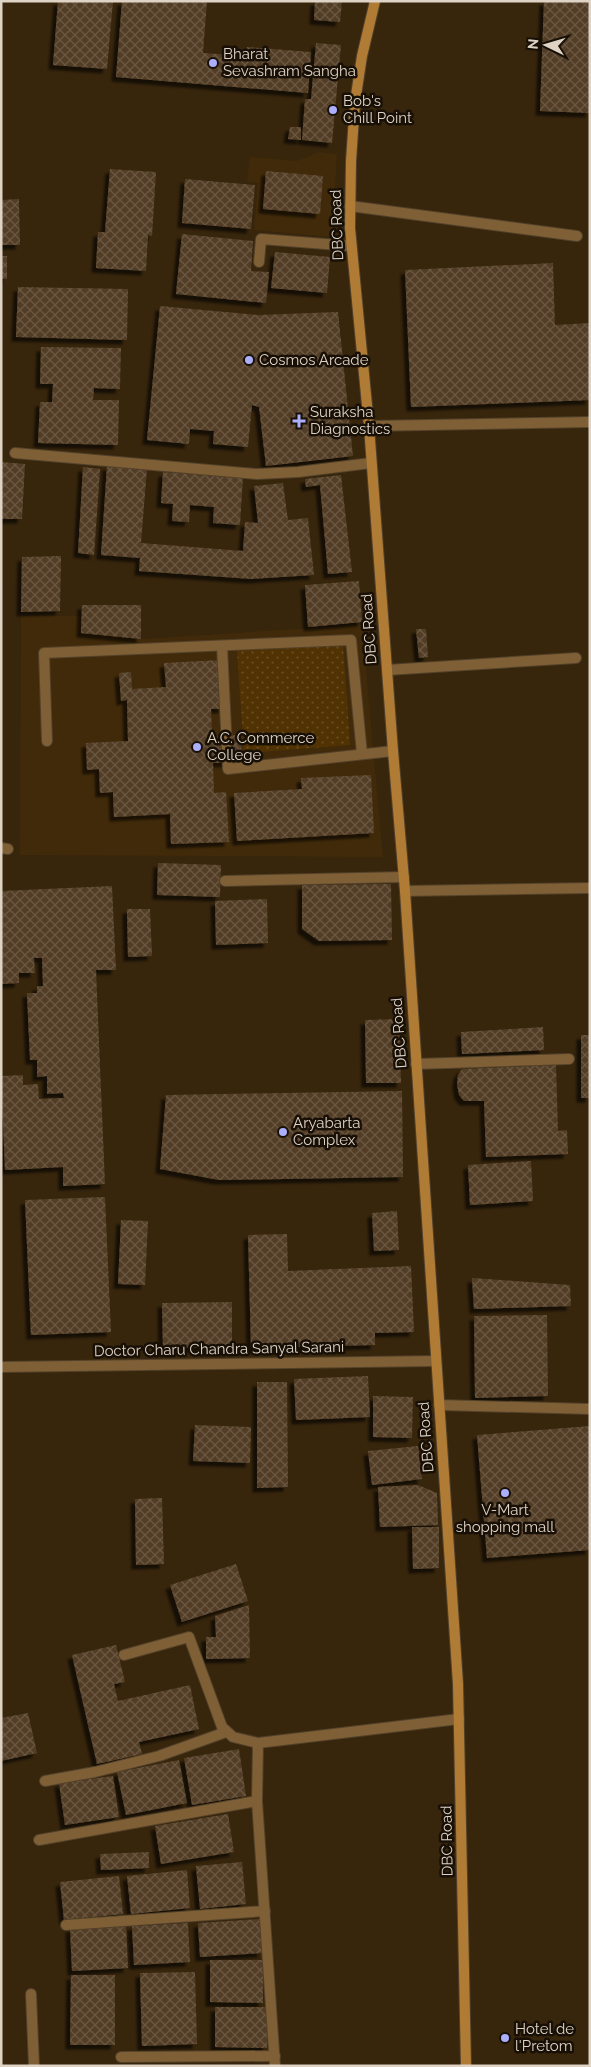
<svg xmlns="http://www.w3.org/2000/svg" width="591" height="2067" font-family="Raleway,sans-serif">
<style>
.built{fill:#412a09}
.grass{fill:url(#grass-dots)}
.building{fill:url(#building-cross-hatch);filter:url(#shadow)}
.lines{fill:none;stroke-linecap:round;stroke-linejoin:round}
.lane-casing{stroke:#52412a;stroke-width:12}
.street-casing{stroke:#52412a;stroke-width:12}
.secondary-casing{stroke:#52412a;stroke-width:12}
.lane{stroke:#7f5f35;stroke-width:10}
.street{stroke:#7f5f35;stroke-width:10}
.secondary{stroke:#b07c35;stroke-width:10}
.poi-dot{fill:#acaffb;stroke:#181006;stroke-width:2}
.labels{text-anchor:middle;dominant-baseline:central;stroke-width:5;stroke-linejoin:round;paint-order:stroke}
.poi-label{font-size:15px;fill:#dfd3c5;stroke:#181006;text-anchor:start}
.street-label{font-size:15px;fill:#dfd3c5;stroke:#181006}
</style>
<defs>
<pattern id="grass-dots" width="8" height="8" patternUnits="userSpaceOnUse" patternTransform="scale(1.25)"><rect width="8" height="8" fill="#503203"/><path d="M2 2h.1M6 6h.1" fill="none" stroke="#694f26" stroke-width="1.8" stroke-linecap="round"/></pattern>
<pattern id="building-cross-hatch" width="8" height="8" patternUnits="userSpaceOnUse" patternTransform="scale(1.25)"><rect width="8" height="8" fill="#523e25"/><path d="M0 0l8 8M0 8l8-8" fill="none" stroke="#6a5943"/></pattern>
<filter id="shadow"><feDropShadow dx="-4.5" dy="4.5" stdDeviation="1" flood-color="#0009"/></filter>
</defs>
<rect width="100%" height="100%" fill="#37250c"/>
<g class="built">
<polygon points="319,152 337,154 332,237 254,230 258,183 247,182 250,157 297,161"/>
<polygon points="82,605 141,605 141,639 362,625 383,857 20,855 21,616 82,616"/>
</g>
<polygon class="grass" points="343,643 350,745 244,753 237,651"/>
<g class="building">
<polygon points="58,1 113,1 107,69 53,65"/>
<polygon points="122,1 207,1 203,53 246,56 247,47 311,52 308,93 116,77"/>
<polygon points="315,1 342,1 340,22 314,20"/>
<polygon points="544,1 590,1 590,113 540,111"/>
<polygon points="316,43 341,45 332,143 302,140 305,99 311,99"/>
<polygon points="290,127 301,127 301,140 288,139"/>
<polygon points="110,169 156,172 152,236 148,235 146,271 96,268 98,232 105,232"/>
<polygon points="266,171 323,176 320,214 263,209"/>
<polygon points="185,179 255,185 251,229 182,223"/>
<polygon points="19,199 20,245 1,245 1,200"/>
<polygon points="182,234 253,241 251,271 269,272 266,303 176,294"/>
<polygon points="275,252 330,257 327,293 271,288"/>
<rect x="1" y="256" width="6" height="23"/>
<polygon points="553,263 555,325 590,323 590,400 411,407 405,270"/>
<polygon points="18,287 128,289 127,340 16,337"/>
<polygon points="160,306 258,315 338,312 353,456 266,466 259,407 252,405 248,447 213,444 214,431 190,429 189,444 147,440"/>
<polygon points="41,347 121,348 120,389 94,388 93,400 119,400 118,445 38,443 40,402 52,402 53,384 40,384"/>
<polygon points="1,462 25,464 22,519 1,519"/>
<polygon points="107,466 147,469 141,543 243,551 245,522 258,523 254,486 283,483 288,520 308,518 314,575 252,579 139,571 140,558 101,555"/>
<polygon points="83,467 100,469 94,555 78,553"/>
<polygon points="163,472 243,477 240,525 213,523 214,507 190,505 189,522 172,521 173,504 161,503"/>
<polygon points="341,475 352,572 328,574 320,485 306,487 305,479"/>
<polygon points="61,556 60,611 21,612 22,557"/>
<polygon points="359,581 362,622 308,627 305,585"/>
<polygon points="82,605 141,605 141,639 81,633"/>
<polygon points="416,629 426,629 428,657 419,658"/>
<polygon points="221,660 223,709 211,709 212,736 241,735 242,762 213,763 214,793 226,792 229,842 171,844 170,814 114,817 113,792 100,793 99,769 87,770 86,743 128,741 127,700 121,701 119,673 131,672 132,689 166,687 164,663"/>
<polygon points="371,775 374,833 237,841 234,793 302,789 301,778"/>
<polygon points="158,863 221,865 220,897 157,895"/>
<polygon points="391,884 392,940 319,941 302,929 302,885"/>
<polygon points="112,886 116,970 96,970 105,1184 63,1186 63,1167 5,1170 1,1076 23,1075 23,1085 38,1084 39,1099 64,1098 63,1093 47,1094 47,1076 37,1077 37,1060 30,1060 27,993 37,993 37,986 43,986 42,958 34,958 35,973 19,973 19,983 1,984 1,891"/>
<polygon points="267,899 268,943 216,945 215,901"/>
<polygon points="127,909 150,909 152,956 128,957"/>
<polygon points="399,1019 401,1083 366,1083 365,1020"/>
<polygon points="543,1027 544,1050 462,1054 461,1032"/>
<rect x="581" y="1035" width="9" height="63"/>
<polygon points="556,1065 558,1131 567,1130 568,1154 486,1157 484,1101 464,1101 459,1095 457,1084 458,1075 462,1069"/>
<polygon points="402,1091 403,1177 219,1180 160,1169 166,1095"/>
<polygon points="531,1161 533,1201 470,1205 468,1165"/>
<polygon points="105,1197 111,1332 31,1335 25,1200"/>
<polygon points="397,1211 399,1250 374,1251 372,1213"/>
<polygon points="121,1220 148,1221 145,1285 118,1284"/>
<polygon points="287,1234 288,1271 411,1266 414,1332 375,1333 375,1345 251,1348 248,1235"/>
<polygon points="472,1278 570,1285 571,1306 474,1309"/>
<polygon points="232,1302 232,1347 163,1348 162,1303"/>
<polygon points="547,1315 548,1396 475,1398 474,1316"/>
<polygon points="368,1376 370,1417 296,1420 294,1379"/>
<polygon points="257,1382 287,1382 288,1487 257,1488"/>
<polygon points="373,1396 413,1397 412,1438 373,1437"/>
<polygon points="195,1425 251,1427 250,1463 193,1461"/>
<polygon points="590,1426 590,1550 487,1558 477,1435"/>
<polygon points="418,1446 422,1479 372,1485 368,1451"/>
<polygon points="418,1485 437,1493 438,1525 380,1527 378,1487"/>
<polygon points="162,1498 164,1564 136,1565 135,1499"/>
<polygon points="412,1527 439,1527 439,1568 413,1569"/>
<polygon points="236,1564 248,1601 182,1622 170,1585"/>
<polygon points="249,1605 250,1658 206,1659 206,1637 216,1637 215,1616"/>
<polygon points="116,1645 125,1682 114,1684 118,1701 190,1685 199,1729 139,1742 142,1754 97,1764 72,1655"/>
<polygon points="28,1713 37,1753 1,1761 1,1718"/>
<polygon points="239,1749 246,1796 192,1805 184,1758"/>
<polygon points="179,1760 187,1803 126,1815 117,1772"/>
<polygon points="113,1776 119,1817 65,1825 59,1783"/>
<polygon points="228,1814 234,1852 161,1864 155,1826"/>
<polygon points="149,1852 149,1868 101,1870 100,1854"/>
<polygon points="242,1862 246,1904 200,1909 196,1866"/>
<polygon points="187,1870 190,1908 131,1914 127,1876"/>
<polygon points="119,1876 123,1914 64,1920 60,1882"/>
<polygon points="260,1919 262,1953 200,1957 198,1923"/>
<polygon points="188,1923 190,1962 134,1965 132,1926"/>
<polygon points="126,1925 128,1968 72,1971 70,1928"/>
<polygon points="210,1960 263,1960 263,2003 210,2002"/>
<polygon points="195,1972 197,2044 142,2046 140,1973"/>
<polygon points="71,1975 115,1975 115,2045 70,2045"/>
<polygon points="215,2007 268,2007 267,2048 215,2047"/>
</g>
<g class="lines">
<g class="lane-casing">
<g id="lane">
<polyline points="350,206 577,236"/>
<polyline points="259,262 261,239 351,246"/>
<polyline points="222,646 228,769 393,751"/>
<polyline points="387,670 576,658"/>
<polyline points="47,741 44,653 351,640 362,754"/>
<polyline points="225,881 404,877"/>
<polyline points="45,1781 95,1772 159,1756 226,1732"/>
<polyline points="39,1840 257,1801"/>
<polyline points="66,1925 265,1911"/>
<polyline points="31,1994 34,2066"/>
<polyline points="121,2057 275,2056"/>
</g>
</g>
<g class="street-casing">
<g id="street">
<polyline points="369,426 590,422"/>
<polyline points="15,453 257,474 298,472 371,463"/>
<polyline points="1,848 8,849"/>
<polyline points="405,891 590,888"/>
<polyline points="416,1064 569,1059"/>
<polyline points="1,1367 436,1361"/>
<polyline points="439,1405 590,1409"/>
<polyline points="124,1655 189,1637 222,1727 233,1737 258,1743"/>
<polyline points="275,2066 257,1801 258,1743 459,1719"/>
</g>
</g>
<g class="secondary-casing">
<polyline id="secondary" points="375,1 362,56 355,102 351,161 350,228 369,426 393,751 405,891 458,1684 466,2066"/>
</g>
<use href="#lane" class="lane"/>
<use href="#street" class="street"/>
<use href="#secondary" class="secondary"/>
</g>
<g class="poi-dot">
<circle cx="213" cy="63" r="5"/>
<circle cx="333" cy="110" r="5"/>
<circle cx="249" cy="360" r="5"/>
<path d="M296.5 413.5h5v5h5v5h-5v5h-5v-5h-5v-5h5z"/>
<circle cx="197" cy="747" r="5"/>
<circle cx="283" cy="1132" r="5"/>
<circle cx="505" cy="1493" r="5"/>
<circle cx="505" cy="2038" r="5"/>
</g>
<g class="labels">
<g class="poi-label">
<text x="223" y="54">Bharat<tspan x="223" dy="17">Sevashram Sangha</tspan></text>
<text x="343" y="101">Bob's<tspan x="343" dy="17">Chill Point</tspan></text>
<text x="259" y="360">Cosmos Arcade</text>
<text x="310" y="412">Suraksha<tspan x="310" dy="17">Diagnostics</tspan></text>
<text x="207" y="738">A.C. Commerce<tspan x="207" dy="17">College</tspan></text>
<text x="293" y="1123">Aryabarta<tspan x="293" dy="17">Complex</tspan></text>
<text x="505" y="1510" text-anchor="middle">V-Mart<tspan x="505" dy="17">shopping mall</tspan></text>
<text x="515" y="2029">Hotel de<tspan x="515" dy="17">l'Pretom</tspan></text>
</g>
<g class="street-label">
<text transform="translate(337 225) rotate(-92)">DBC Road</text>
<text transform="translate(369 629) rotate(-94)">DBC Road</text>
<text transform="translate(399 1033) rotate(-94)">DBC Road</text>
<text transform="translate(219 1349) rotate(-1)">Doctor Charu Chandra Sanyal Sarani</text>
<text transform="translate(426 1437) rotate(-94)">DBC Road</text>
<text transform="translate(447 1841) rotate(-91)">DBC Road</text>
</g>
</g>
<rect width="591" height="2067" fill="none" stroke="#dfd3c5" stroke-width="5"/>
<g transform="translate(546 45) rotate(275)" stroke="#181006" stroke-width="4" paint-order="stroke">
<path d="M0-4L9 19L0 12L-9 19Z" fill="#dfd3c5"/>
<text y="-8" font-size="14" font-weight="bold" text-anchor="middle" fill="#dfd3c5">N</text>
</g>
</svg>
